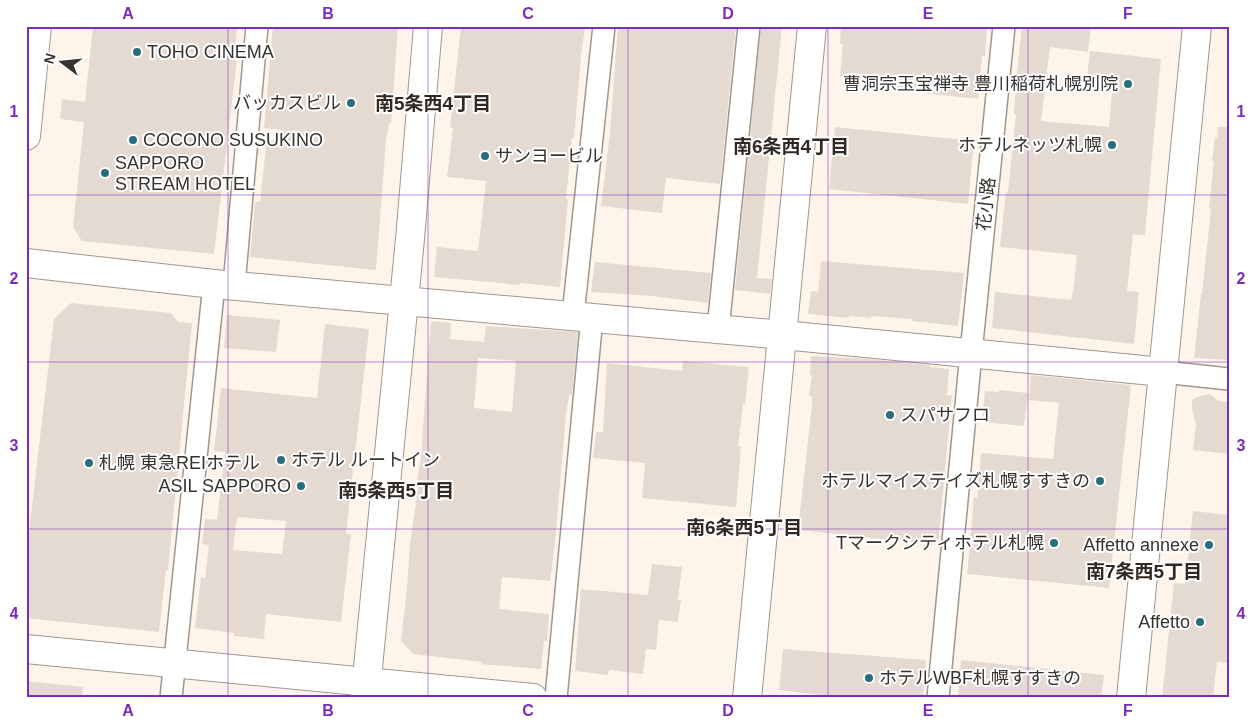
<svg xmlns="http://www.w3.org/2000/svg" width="1255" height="724" font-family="Arial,'Noto Sans JP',sans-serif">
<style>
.building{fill:#e5dad1;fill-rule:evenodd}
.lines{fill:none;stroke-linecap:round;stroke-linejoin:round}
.street-casing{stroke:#a0978e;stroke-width:24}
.secondary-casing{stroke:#a0978e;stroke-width:30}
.street{stroke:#fff;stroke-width:21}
.secondary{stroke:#fff;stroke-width:28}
.grid{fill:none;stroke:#7b2cbf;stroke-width:1;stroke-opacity:0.55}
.poi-dot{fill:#286d7c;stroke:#fff;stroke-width:2}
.labels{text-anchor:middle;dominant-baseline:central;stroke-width:4;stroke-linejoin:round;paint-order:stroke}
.poi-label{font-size:18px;fill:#36322e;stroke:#fff;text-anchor:start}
.street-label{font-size:18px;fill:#36322e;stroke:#fff}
.neighbourhood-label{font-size:19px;font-weight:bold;fill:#302821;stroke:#fff}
.neatline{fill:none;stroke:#7b2cbf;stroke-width:2}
.grid-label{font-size:16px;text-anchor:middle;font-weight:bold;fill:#7b2cbf}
</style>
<rect width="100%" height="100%" fill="#fef4ea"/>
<g class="building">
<polygon points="93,26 237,26 235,53 237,53 236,67 214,254 82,241 73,227 84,122 60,119 62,99 85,102"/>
<polygon points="273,26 398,26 391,123 389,123 386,141 376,270 250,257 255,202 260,202 266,147 284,130 264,128"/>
<polygon points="461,26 572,26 585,28 581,55 574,138 572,138 566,199 568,199 560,287 520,283 520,285 434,277 437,247 478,251 486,181 447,177 453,128 450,128"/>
<polygon points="618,26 736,26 720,184 666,178 662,213 601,206 610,133"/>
<polygon points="761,26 782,26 757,278 772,279 770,294 735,290"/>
<polygon points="841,26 987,26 985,56 982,56 978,99 904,91 904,88 872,84 873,79 840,76 843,44 840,44"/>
<polygon points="1022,26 1091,26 1088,52 1050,47 1041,121 1109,127 1113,81 1087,78 1090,51 1161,59 1145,235 1133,234 1127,291 1139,292 1134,344 992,328 995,292 1071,300 1074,285 1077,255 1000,247 1006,192 1008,192 1016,115 1014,114 1016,82"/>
<polygon points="835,127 974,141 968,204 829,189"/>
<polygon points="1218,127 1229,127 1229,360 1194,358 1201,294 1202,294 1211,209 1209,208 1214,161 1212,161 1215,137 1217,138"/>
<polygon points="821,261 964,273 958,326 912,321 912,319 871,316 871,318 849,316 849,318 808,314 811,291 818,292"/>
<polygon points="595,262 711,273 708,303 652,296 591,292"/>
<polygon points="71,303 171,313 178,322 192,323 168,570 166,570 159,632 26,618 26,557 54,319"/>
<polygon points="227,315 280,320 276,352 224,348"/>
<path d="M431 321 451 323 450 339 484 342 486 326 578 332 572 395H569L566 415 555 542 550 581 502 577 499 609 549 614 547 641H544L541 669 481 664 482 662 413 654 401 641 407 587 410 544 419 482H417L421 456ZM478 358 516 361 512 412 474 408Z"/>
<path d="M325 324 369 329 346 534H351L341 622 266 614 264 639 234 636V633L195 628 201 577 205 578 209 545 202 544 205 519 217 520 225 452 214 451 221 388 317 398ZM237 517 286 521 282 554 233 550Z"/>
<polygon points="811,356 868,359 930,365 930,367 949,369 947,395 952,395 938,545 798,530 812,405 812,396 809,396 812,375 810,375"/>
<polygon points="683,361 749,367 745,404 743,404 738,446 741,446 736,507 642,498 645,463 593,458 596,432 603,432 607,363 682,371"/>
<polygon points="1031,375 1131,385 1109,588 967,574 974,497 977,498 981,453 1053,459 1059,403 1029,400"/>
<polygon points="999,390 1028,393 1024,426 982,422 985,391 999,392"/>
<polygon points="1210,394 1219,401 1229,402 1229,454 1193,450 1196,424 1192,409 1192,400 1197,397"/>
<polygon points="1193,511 1229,515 1229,663 1217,662 1213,698 1162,698 1174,583 1185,584"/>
<polygon points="652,564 682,567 678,600 681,600 678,622 659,620 656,650 646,649 643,674 609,670 608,675 575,671 581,589 648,595"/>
<polygon points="783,649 926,660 923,698 846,698 779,690"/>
<polygon points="961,660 1104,675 1101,698 958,698"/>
<polygon points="26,681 83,687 82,698 26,698"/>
</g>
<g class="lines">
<g class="street-casing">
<g id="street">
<polyline points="234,285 257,26"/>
<polyline points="573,315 604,26"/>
<polyline points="718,329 749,26"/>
<polyline points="1163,372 1229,379"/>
<polyline points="171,698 214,284"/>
<polyline points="556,698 592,317"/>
<polyline points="938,698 971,353 1004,26"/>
</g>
</g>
<g class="secondary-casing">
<g id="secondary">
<polyline points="26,136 37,26"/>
<polyline points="26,263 214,284 783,335 1163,372"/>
<polyline points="26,649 533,698"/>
<polyline points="365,698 410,239 428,26"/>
<polyline points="747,698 812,26"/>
<polyline points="1131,698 1197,26"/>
</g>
</g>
<use href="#street" class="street"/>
<use href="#secondary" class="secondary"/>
</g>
<path class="grid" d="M228 26V698M428 26V698M628 26V698M828 26V698M1028 26V698M26 195H1229M26 362H1229M26 529H1229"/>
<g class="poi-dot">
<circle cx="137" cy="52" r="5"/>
<circle cx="1128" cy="84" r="5"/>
<circle cx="351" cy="103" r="5"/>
<circle cx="133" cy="140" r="5"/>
<circle cx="1112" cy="145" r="5"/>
<circle cx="485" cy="156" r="5"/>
<circle cx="105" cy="173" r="5"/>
<circle cx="890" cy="415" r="5"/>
<circle cx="281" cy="460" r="5"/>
<circle cx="89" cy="463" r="5"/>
<circle cx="1100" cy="481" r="5"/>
<circle cx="301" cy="486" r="5"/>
<circle cx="1054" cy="543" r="5"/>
<circle cx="1209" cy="545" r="5"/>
<circle cx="1200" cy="622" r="5"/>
<circle cx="869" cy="678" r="5"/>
</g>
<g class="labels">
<g class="poi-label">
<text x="147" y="52">TOHO CINEMA</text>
<text x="1118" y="84" text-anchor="end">曹洞宗玉宝禅寺 豊川稲荷札幌別院</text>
<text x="341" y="103" text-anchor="end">バッカスビル</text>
<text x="143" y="140">COCONO SUSUKINO</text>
<text x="1102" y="145" text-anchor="end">ホテルネッツ札幌</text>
<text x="495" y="156">サンヨービル</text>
<text x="115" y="163">SAPPORO<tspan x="115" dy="21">STREAM HOTEL</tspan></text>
<text x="900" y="415">スパサフロ</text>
<text x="291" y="460">ホテル ルートイン</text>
<text x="99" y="463">札幌 東急REIホテル</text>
<text x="1090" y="481" text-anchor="end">ホテルマイステイズ札幌すすきの</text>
<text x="291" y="486" text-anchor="end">ASIL SAPPORO</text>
<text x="1044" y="543" text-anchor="end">Tマークシティホテル札幌</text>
<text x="1199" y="545" text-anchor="end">Affetto annexe</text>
<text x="1190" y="622" text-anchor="end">Affetto</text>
<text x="879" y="678">ホテルWBF札幌すすきの</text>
</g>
<g class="street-label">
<text transform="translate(986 204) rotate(-84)">花小路</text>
</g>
<g class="neighbourhood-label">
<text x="433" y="103">南5条西4丁目</text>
<text x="791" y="146">南6条西4丁目</text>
<text x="396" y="490">南5条西5丁目</text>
<text x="744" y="527">南6条西5丁目</text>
<text x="1144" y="571">南7条西5丁目</text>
</g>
</g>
<rect width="1255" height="724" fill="none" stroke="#ffffff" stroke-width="55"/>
<g transform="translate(62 62) rotate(286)" stroke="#ffffff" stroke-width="4" paint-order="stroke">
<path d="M0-4L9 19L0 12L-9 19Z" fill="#36322e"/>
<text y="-8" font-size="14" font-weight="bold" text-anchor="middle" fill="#36322e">N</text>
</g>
<rect x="28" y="28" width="1200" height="668" class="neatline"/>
<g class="grid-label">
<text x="128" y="19">A</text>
<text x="328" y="19">B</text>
<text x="528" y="19">C</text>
<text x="728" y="19">D</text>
<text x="928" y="19">E</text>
<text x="1128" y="19">F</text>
<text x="14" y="117">1</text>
<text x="1241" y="117">1</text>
<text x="14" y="284">2</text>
<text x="1241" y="284">2</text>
<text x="14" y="451">3</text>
<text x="1241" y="451">3</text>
<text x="14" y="619">4</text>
<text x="1241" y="619">4</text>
<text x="128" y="716">A</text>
<text x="328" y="716">B</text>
<text x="528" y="716">C</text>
<text x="728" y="716">D</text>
<text x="928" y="716">E</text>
<text x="1128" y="716">F</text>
</g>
</svg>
